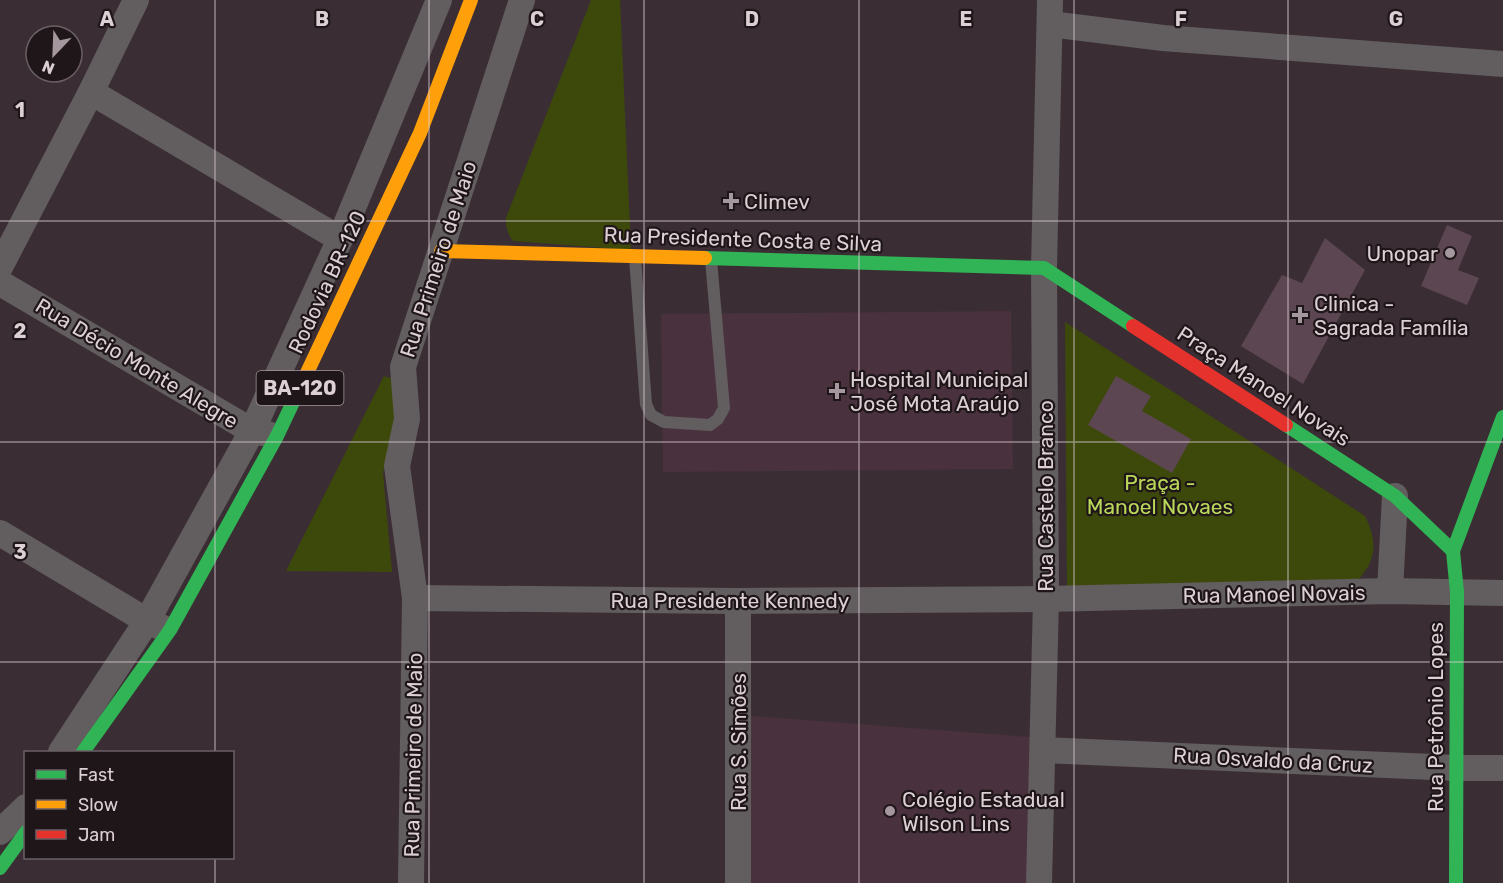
<svg xmlns="http://www.w3.org/2000/svg" width="1503" height="883" font-family="Rubik,sans-serif">
<style>
.built{fill:#49313d}
.green{fill:#3d480b}
.building{fill:#5c4651}
.lines{fill:none;stroke-linecap:round;stroke-linejoin:round}
.lane{stroke:#625d5f;stroke-width:12}
.street{stroke:#625d5f;stroke-width:26}
.fast{stroke:#30b455;stroke-width:14}
.slow{stroke:#ff9f0a;stroke-width:14}
.jam{stroke:#e5322d;stroke-width:14}
.grid{fill:none;stroke:#ddd0d5;stroke-width:1.5;stroke-opacity:0.55}
.poi-dot{fill:#a4979d;stroke:#1f161a;stroke-width:2}
.labels{text-anchor:middle;dominant-baseline:central;stroke-width:4.5;stroke-linejoin:round;paint-order:stroke}
.shield{fill:#1f161a;stroke:#a4989d;stroke-width:1.5}
.shield-label{font-size:20px;font-weight:bold;fill:#ddd0d5}
.poi-label{font-size:21px;fill:#ddd0d5;stroke:#1f161a;text-anchor:start}
.street-label{font-size:21px;fill:#ddd0d5;stroke:#1f161a}
.park-label{font-size:21px;fill:#bbd959;stroke:#1f161a}
.grid-label{font-size:20px;text-anchor:middle;font-weight:bold;fill:#ddd0d5;stroke:#1f161a;stroke-width:4.5;stroke-linejoin:round;paint-order:stroke}
</style>
<rect width="100%" height="100%" fill="#3a2e34"/>
<g class="built">
<polygon points="1011,311 1013,469 663,472 661,314"/>
<polygon points="738,715 1043,738 1035,883 743,883"/>
</g>
<g class="green">
<path d="M591 0H620L631 250 513 241C507 233 506 227 506 218Z"/>
<path d="M1065 322 1365 516C1379 544 1376 563 1353 585L1067 589Z"/>
<polygon points="384,376 403,382 383,473 392,572 286,571"/>
</g>
<g class="building">
<polygon points="1447,225 1472,236 1458,270 1479,278 1467,305 1421,286"/>
<polygon points="1325,238 1365,270 1303,384 1241,346 1282,275 1302,283"/>
<polygon points="1116,376 1151,396 1142,411 1191,439 1172,473 1088,425"/>
</g>
<g class="lines">
<polyline class="lane" points="635,258 646,404 651,415 664,422 710,425 718,419 724,408 711,260"/>
<g class="street">
<polyline points="1050,24 1163,38 1503,64"/>
<polyline points="91,92 340,239"/>
<polyline points="0,267 91,92 136,0"/>
<polyline points="0,283 252,431 268,434"/>
<polyline points="0,533 147,621 163,628"/>
<polyline points="1390,591 1395,496"/>
<polyline points="415,598 738,601 1046,599 1390,591 1503,593"/>
<polyline points="1043,750 1456,768 1503,768"/>
<polyline points="61,752 147,621 252,431 340,239 439,0"/>
<polyline points="0,832 26,807"/>
<polyline points="411,883 415,598 397,466 407,419 403,367 522,0"/>
<polyline points="738,883 738,601"/>
<polyline points="1039,883 1046,599 1044,268 1050,0"/>
</g>
<g class="fast">
<polyline points="705,258 1044,268 1133,326"/>
<polyline points="1286,425 1395,496 1453,551"/>
<polyline points="83,752 170,630 277,436 305,377"/>
<polyline points="0,868 26,832"/>
<polyline points="1456,883 1457,592 1453,551 1503,417"/>
</g>
<g class="slow">
<polyline points="441,251 705,258"/>
<polyline points="305,377 420,133 471,0"/>
</g>
<polyline class="jam" points="1133,326 1286,425"/>
</g>
<path class="grid" d="M215 0V752M429 0V883M644 0V883M859 0V883M1074 0V883M1288 0V883M0 221H1503M0 442H1503M0 662H1503M215 858V883"/>
<g class="poi-dot">
<path d="M728 192h6v6h6v6h-6v6h-6v-6h-6v-6h6z"/>
<circle cx="1450" cy="253" r="6"/>
<path d="M1297 306h6v6h6v6h-6v6h-6v-6h-6v-6h6z"/>
<path d="M834 382h6v6h6v6h-6v6h-6v-6h-6v-6h6z"/>
<circle cx="890" cy="811" r="6"/>
</g>
<g class="labels">
<rect class="shield" x="256.5" y="371" width="87" height="34" rx="4.5"/>
<g class="shield-label">
<text x="300" y="388">BA-120</text>
</g>
<g class="poi-label">
<text x="744" y="201">Climev</text>
<text x="1438" y="253" text-anchor="end">Unopar</text>
<text x="1314" y="303">Clinica -<tspan x="1314" dy="24">Sagrada Família</tspan></text>
<text x="850" y="379">Hospital Municipal<tspan x="850" dy="24">José Mota Araújo</tspan></text>
<text x="902" y="799">Colégio Estadual<tspan x="902" dy="24">Wilson Lins</tspan></text>
</g>
<g class="street-label">
<text transform="translate(743 239) rotate(2)">Rua Presidente Costa e Silva</text>
<text transform="translate(438 259) rotate(-72)">Rua Primeiro de Maio</text>
<text transform="translate(327 282) rotate(-65)">Rodovia BR-120</text>
<text transform="translate(137 363) rotate(31)">Rua Décio Monte Alegre</text>
<text transform="translate(1264 386) rotate(33)">Praça Manoel Novais</text>
<text transform="translate(1045 496) rotate(-90)">Rua Castelo Branco</text>
<text transform="translate(1274 594) rotate(-1)">Rua Manoel Novais</text>
<text x="730" y="600">Rua Presidente Kennedy</text>
<text transform="translate(1435 717) rotate(-90)">Rua Petrônio Lopes</text>
<text transform="translate(738 742) rotate(-90)">Rua S. Simões</text>
<text transform="translate(413 755) rotate(-89)">Rua Primeiro de Maio</text>
<text transform="translate(1273 760) rotate(3)">Rua Osvaldo da Cruz</text>
</g>
<g class="park-label">
<text x="1160" y="482">Praça -<tspan x="1160" dy="24">Manoel Novaes</tspan></text>
</g>
</g>
<g class="grid-label">
<text x="107" y="26">A</text>
<text x="322" y="26">B</text>
<text x="537" y="26">C</text>
<text x="752" y="26">D</text>
<text x="966" y="26">E</text>
<text x="1181" y="26">F</text>
<text x="1396" y="26">G</text>
<text x="20" y="117">1</text>
<text x="20" y="338">2</text>
<text x="20" y="559">3</text>
</g>
<rect x="24" y="751" width="210" height="108" fill="#1f161a" stroke="#6b6065" stroke-width="1.5"/>
<rect x="36" y="770" width="30" height="9" fill="#30b455" stroke="#6b6065" stroke-width="1.5"/>
<text x="78" y="781" font-size="18" fill="#ddd0d5">Fast</text>
<rect x="36" y="800" width="30" height="9" fill="#ff9f0a" stroke="#6b6065" stroke-width="1.5"/>
<text x="78" y="811" font-size="18" fill="#ddd0d5">Slow</text>
<rect x="36" y="830" width="30" height="9" fill="#e5322d" stroke="#6b6065" stroke-width="1.5"/>
<text x="78" y="841" font-size="18" fill="#ddd0d5">Jam</text>
<g transform="translate(54 54) rotate(203)"><circle r="28" fill="#1f161a" stroke="#6b6065" stroke-width="1.5"/>
<path d="M0-4.5L10 22L0 15L-10 22Z" fill="#a4979d"/>
<text y="-9" font-size="16" font-weight="bold" text-anchor="middle" fill="#ddd0d5">N</text>
</g>
</svg>
